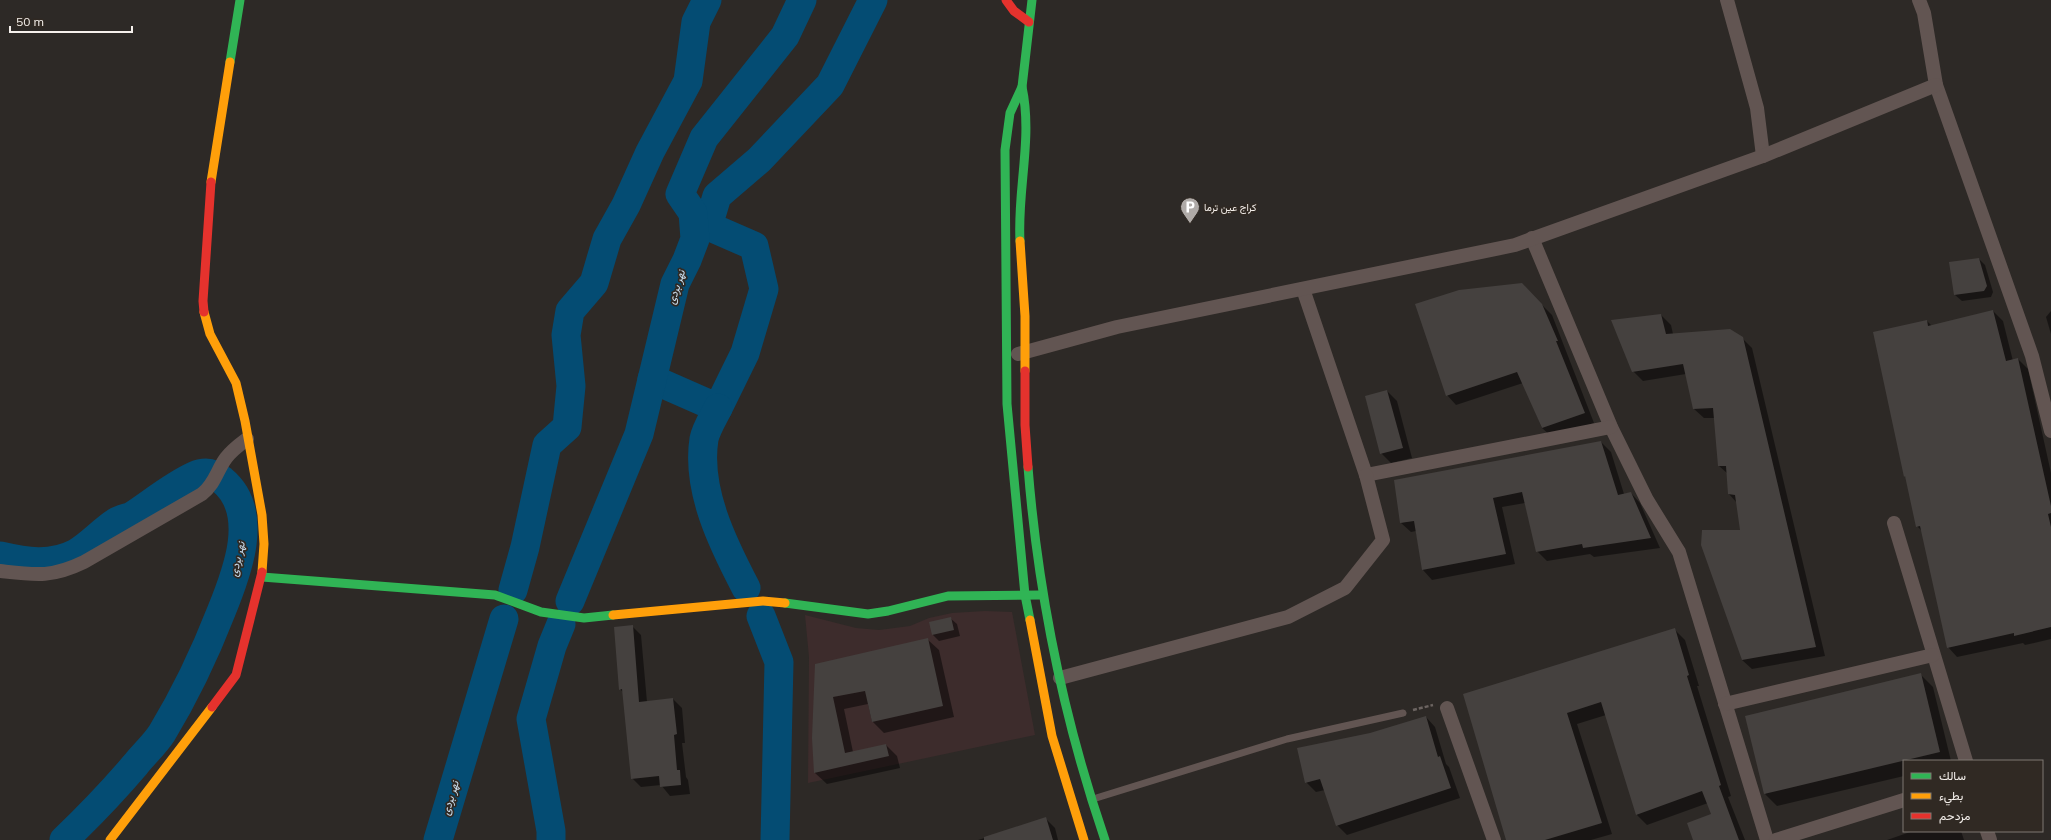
<svg xmlns="http://www.w3.org/2000/svg" width="2051" height="840" font-family="Mulish,Vazirmatn,sans-serif">
<style>
.industrial{fill:#3d2c2c}
.shadow{fill:#0007}
.lines{fill:none;stroke-linecap:round;stroke-linejoin:round}
.river{stroke:#044c73;stroke-width:29}
.building{fill:#45413f}
.path{stroke:#6c6461;stroke-width:2.5;stroke-dasharray:4 2;stroke-linecap:butt}
.lane{stroke:#625552;stroke-width:7}
.street{stroke:#625552;stroke-width:14}
.fast{stroke:#30b455;stroke-width:9}
.slow{stroke:#ff9f0a;stroke-width:9}
.jam{stroke:#e5322d;stroke-width:9}
.labels{text-anchor:middle;dominant-baseline:central;stroke-width:3.5;stroke-linejoin:round;paint-order:stroke}
.poi-label{font-size:10px;fill:#f5f0ec;stroke:#302923;text-anchor:start}
.water-label{font-size:11px;font-style:italic;fill:#cde1f1;stroke:#302923}
</style>
<rect width="100%" height="100%" fill="#2d2926"/>
<polygon class="industrial" points="985,611 1012,612 1035,735 808,783 809,657 805,615 856,628 879,630 910,626 929,618 952,613"/>
<g class="shadow">
<polygon points="1979,259 1985,265 1993,292 1991,297 1962,301 1955,295"/>
<polygon points="1521,284 1552,315 1594,423 1552,437 1542,428 1523,383 1456,405 1447,395"/>
<polygon points="1993,311 2003,321 2013,361 2018,359 2028,369 2051,473 2051,639 2025,645 2023,643 1957,657 1948,647 1922,531 1917,526 1907,479 1905,476 1927,321 1932,326"/>
<polygon points="2051,311 2051,334 2046,317"/>
<polygon points="1661,315 1671,325 1673,334 1742,338 1752,348 1825,656 1752,669 1742,660 1741,531 1737,503 1729,494 1727,473 1719,466 1715,418 1704,418 1694,409 1686,374 1643,381 1633,371"/>
<polygon points="1387,391 1397,401 1412,458 1391,463 1381,453"/>
<polygon points="1601,442 1611,452 1624,494 1631,493 1640,503 1660,548 1594,557 1590,554 1547,561 1537,551 1525,503 1502,507 1515,564 1432,580 1423,570 1416,531 1411,532 1401,523"/>
<polygon points="950,618 957,624 960,636 939,641 932,634"/>
<polygon points="632,626 641,635 647,702 673,699 682,708 685,743 682,743 686,777 688,780 690,794 670,796 661,785 641,787 632,778 623,692 620,689"/>
<polygon points="1675,630 1685,640 1699,686 1697,686 1731,796 1728,797 1745,840 1694,840 1712,815 1708,803 1647,825 1637,815 1606,715 1577,724 1612,834 1591,840 1507,840 1464,695"/>
<polygon points="927,639 939,650 954,717 884,733 872,721 868,704 844,709 853,752 886,745 897,756 900,768 827,784 815,773 813,738 816,665"/>
<polygon points="1921,675 1933,687 1951,761 1904,761 1904,776 1777,806 1765,794"/>
<polygon points="1426,717 1435,727 1446,764 1449,767 1460,798 1347,835 1337,825 1325,790 1316,792 1306,782 1370,734"/>
<polygon points="1046,819 1055,828 1058,840 978,840"/>
<polygon points="1913,831 1961,831 1964,840 1887,840"/>
</g>
<g class="lines">
<g class="river">
<polyline points="652,379 718,408 745,353 764,289 754,246 708,226 717,196 759,160 830,85 873,0"/>
<path d="M718 408C713 418 706 429 704 439 696 490 723 544 746 588"/>
<path d="M0 556C26 562 51 566 76 553 90 545 102 531 116 522 121 519 127 518 132 516 152 503 172 486 194 476 205 471 214 473 222 480 261 512 237 573 221 612 205 653 185 695 162 733 155 744 144 754 136 764 113 791 89 816 64 840"/>
<polyline points="513,590 525,547 547,445 567,427 571,386 566,335 570,311 594,283 607,239 626,205 650,152 688,81 696,22 707,0"/>
<polyline points="570,601 639,434 675,284 687,260 695,239 693,213 680,194 704,138 785,36 802,0"/>
<polyline points="761,616 779,662 775,840"/>
<polyline points="438,840 504,619"/>
<polyline points="551,840 551,831 531,719 552,646 561,624"/>
</g>
</g>
<g class="building">
<polygon points="1979,258 1987,286 1984,291 1954,295 1949,262"/>
<polygon points="1522,283 1542,304 1558,341 1556,341 1585,413 1542,428 1517,372 1446,396 1415,304 1459,290"/>
<polygon points="1993,310 2006,361 2018,358 2051,506 2051,513 2048,514 2051,527 2051,627 2014,636 2014,633 1947,648 1920,526 1916,527 1905,476 1904,477 1873,332 1927,320 1928,326"/>
<polygon points="1661,314 1666,334 1730,329 1743,337 1816,647 1742,660 1701,545 1702,530 1740,530 1735,495 1728,494 1726,466 1718,466 1713,408 1693,409 1683,364 1632,372 1611,320"/>
<polygon points="1387,390 1403,448 1380,454 1365,396"/>
<polygon points="1601,441 1618,495 1631,492 1651,538 1583,548 1582,544 1536,552 1522,492 1493,498 1506,554 1422,570 1414,521 1400,523 1394,480"/>
<polygon points="951,617 954,630 932,635 929,622"/>
<polygon points="633,625 639,702 673,698 677,734 674,735 677,770 680,770 681,785 660,787 659,776 631,779 622,689 619,690 614,627"/>
<polygon points="1675,628 1689,675 1687,676 1721,785 1719,786 1739,840 1693,840 1687,823 1711,814 1702,791 1636,815 1601,702 1567,713 1602,823 1545,840 1506,840 1463,694"/>
<polygon points="928,638 943,706 872,722 865,691 833,697 845,753 886,744 889,756 814,773 812,738 815,664"/>
<polygon points="1921,673 1940,752 1764,794 1745,716"/>
<polygon points="1426,716 1438,757 1440,756 1451,788 1336,826 1320,779 1305,783 1297,748 1370,733"/>
<polygon points="1046,817 1053,840 984,840 984,837"/>
</g>
<g class="lines">
<polyline class="path" points="1413,710 1433,705"/>
<polyline class="lane" points="1093,799 1287,739 1403,713"/>
<g class="street">
<polyline points="1727,0 1757,108 1763,156"/>
<polyline points="1919,0 1924,13 1936,85 2032,356 2051,431"/>
<polyline points="1532,238 1611,427 1647,500 1679,552 1767,840"/>
<polyline points="1303,289 1366,475 1611,427"/>
<polyline points="1018,354 1117,327 1515,245 1763,156 1936,85"/>
<polyline points="1894,523 1966,761"/>
<path d="M0 571C35 575 51 578 84 562L202 494C215 484 217 470 226 458 232 450 239 445 247 439"/>
<polyline points="1060,678 1288,617 1345,588 1383,540 1366,475"/>
<polyline points="1725,704 1933,655"/>
<polyline points="1447,708 1494,840"/>
<polyline points="1987,831 1990,840"/>
<polyline points="1776,840 1904,800"/>
</g>
<g class="fast">
<polyline points="230,62 240,0"/>
<polyline points="1022,87 1010,113 1005,150 1007,404 1025,595 1030,620"/>
<path d="M1020 241C1017 190 1033 138 1022 87L1032 0"/>
<path d="M1028 467C1038 593 1064 720 1105 840"/>
<polyline points="262,577 495,595 541,612 584,618 613,615"/>
<polyline points="785,603 868,614 888,611 948,596 1041,595"/>
</g>
<g class="slow">
<polyline points="211,182 230,62"/>
<polyline points="1020,241 1025,316 1025,371"/>
<polyline points="204,312 210,334 236,383 245,421 262,515 264,544 262,572"/>
<polyline points="613,615 763,601 785,603"/>
<polyline points="1030,620 1052,736 1084,840"/>
<polyline points="110,840 212,707"/>
</g>
<g class="jam">
<polyline points="1006,0 1014,11 1029,22"/>
<polyline points="204,312 203,301 211,182"/>
<polyline points="1025,371 1025,425 1028,467"/>
<polyline points="212,707 236,675 262,572"/>
</g>
</g>
<defs>
<g id="parking-pin" transform="scale(1)"><path d="M0 17L-7.5 6A9.5 9.5 0 1 1 7.5 6Z" fill="#afaaa7" stroke="#302923"/><path d="M-3.5-5.5H1a3.5 3.5 0 0 1 0 7H-1V5.5H-3.5ZM-1-3.4V-.6H.8a1.4 1.4 0 0 0 0-2.8Z" fill="#fff"/></g>
</defs>
<g fill-rule="evenodd">
<use href="#parking-pin" x="1190" y="207"/>
</g>
<g class="labels">
<g class="poi-label">
<text x="1204" y="207">كراج عين ترما</text>
</g>
<g class="water-label">
<text transform="translate(676 287) rotate(-72)">نهر بردى</text>
<text transform="translate(237 559) rotate(-77)">نهر بردى</text>
<text transform="translate(450 798) rotate(-73)">نهر بردى</text>
</g>
</g>
<rect x="1903" y="760" width="140" height="72" fill="#302923" stroke="#7f7973"/>
<rect x="1911" y="773" width="20" height="6" fill="#30b455" stroke="#7f7973"/>
<text x="1939" y="780" font-size="12" fill="#f5f0ec">سالك</text>
<rect x="1911" y="793" width="20" height="6" fill="#ff9f0a" stroke="#7f7973"/>
<text x="1939" y="800" font-size="12" fill="#f5f0ec">بطيء</text>
<rect x="1911" y="813" width="20" height="6" fill="#e5322d" stroke="#7f7973"/>
<text x="1939" y="820" font-size="12" fill="#f5f0ec">مزدحم</text>
<path d="M10 26v6h122v-6" fill="none" stroke="#f5f0ec" stroke-width="2"/>
<text x="16" y="26" font-size="12" fill="#f5f0ec" stroke="#302923" stroke-width="3" paint-order="stroke">50 m</text>
</svg>
